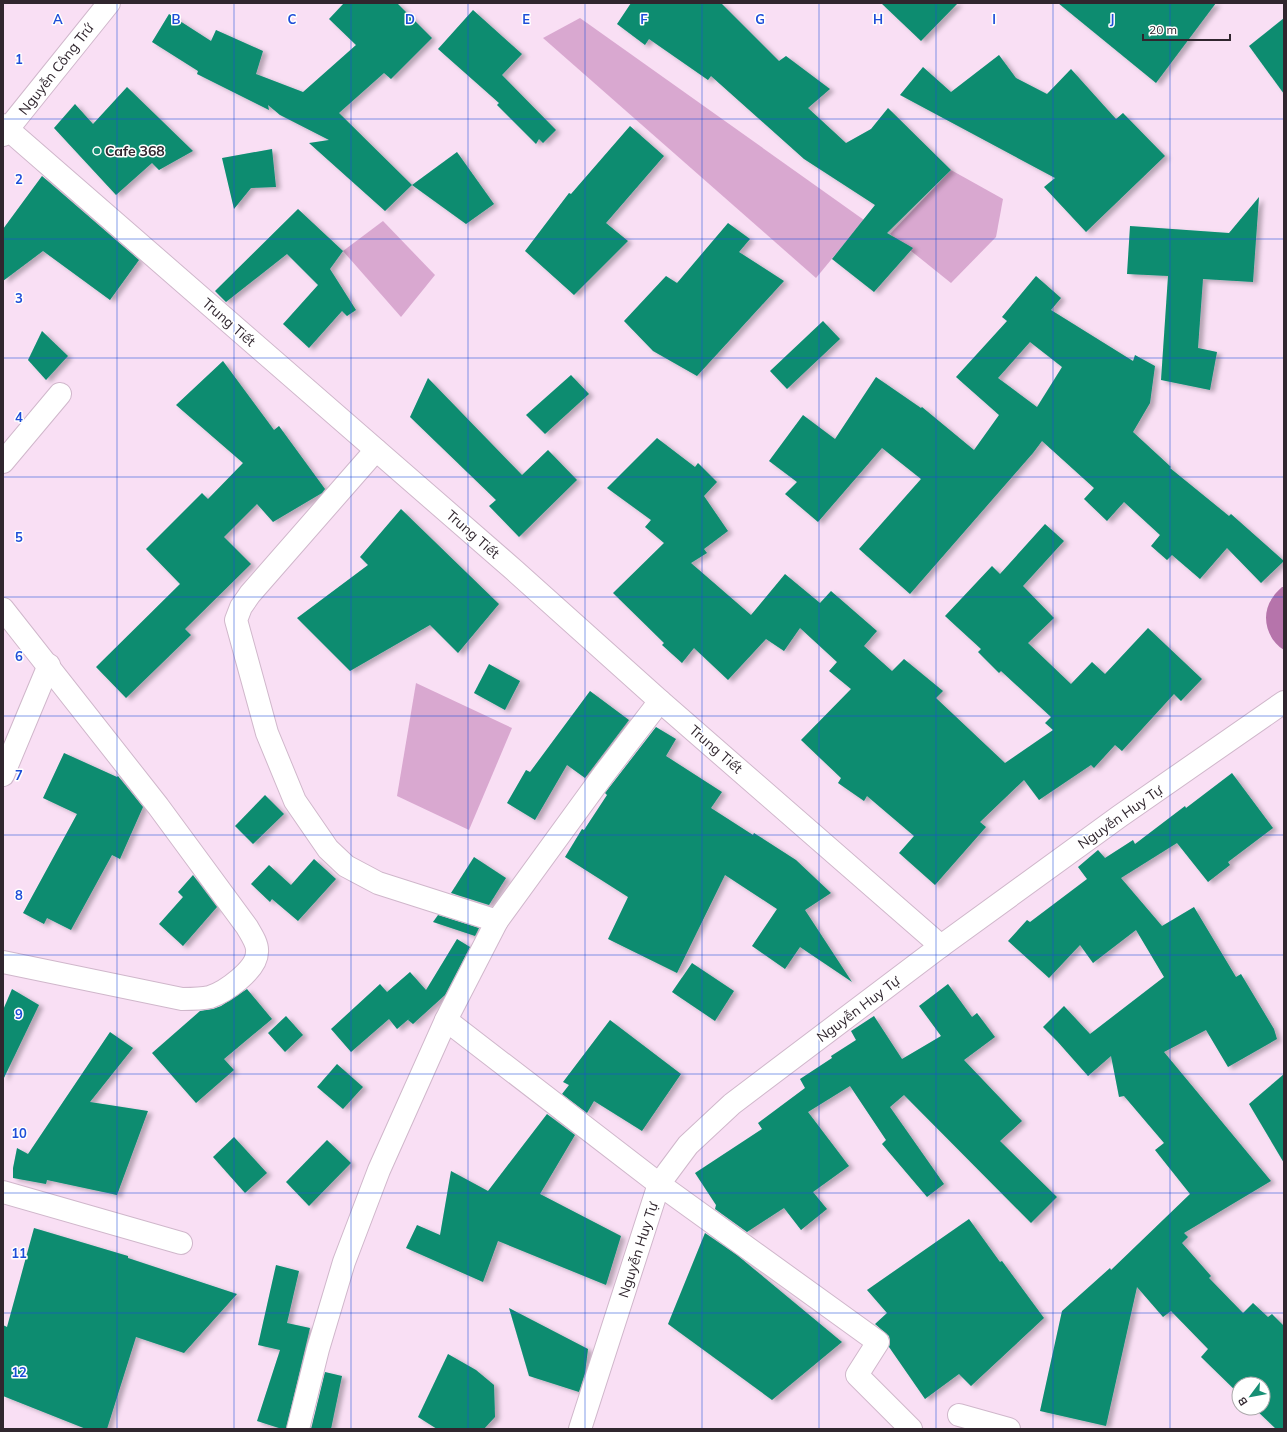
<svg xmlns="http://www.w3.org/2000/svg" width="1287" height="1432" font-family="Mulish,sans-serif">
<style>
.green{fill:#d9a8d0}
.water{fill:#b674ab}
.building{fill:#098c70;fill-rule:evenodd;filter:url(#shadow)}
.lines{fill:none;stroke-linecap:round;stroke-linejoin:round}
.minor-casing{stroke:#d0b7cb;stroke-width:24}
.major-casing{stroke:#d0b7cb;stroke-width:24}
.minor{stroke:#fff;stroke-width:22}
.major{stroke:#fff;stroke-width:22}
.grid{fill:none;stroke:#1d4ed8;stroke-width:1;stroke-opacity:0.55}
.poi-dot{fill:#168f74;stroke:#fff;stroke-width:1.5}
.labels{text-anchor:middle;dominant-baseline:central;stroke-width:3;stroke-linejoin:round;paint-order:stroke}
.street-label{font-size:14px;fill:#30262e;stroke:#fff}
.poi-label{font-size:14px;font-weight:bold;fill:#30262e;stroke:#fff;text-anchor:start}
.grid-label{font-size:13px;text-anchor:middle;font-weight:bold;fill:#1d4ed8;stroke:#fff;stroke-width:3;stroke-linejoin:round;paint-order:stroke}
</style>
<defs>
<filter id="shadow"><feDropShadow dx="4.5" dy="2.5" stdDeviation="2" flood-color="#0004"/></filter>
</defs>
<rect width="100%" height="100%" fill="#f9dff4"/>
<g class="green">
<polygon points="580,18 864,220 816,278 543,38"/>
<polygon points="951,170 1003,199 996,237 951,283 890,234"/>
<polygon points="383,221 435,275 401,317 343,251"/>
<polygon points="416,683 512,728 469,830 397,796"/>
</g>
<path class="water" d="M1282 587H1284V650C1266 639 1260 614 1273 597 1275 593 1279 590 1282 587Z"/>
<g class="building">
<polygon points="344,3 397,3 432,38 391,79 384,73 339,113 412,185 385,211 309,143 329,140 280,115 268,105 269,110 197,74 198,71 152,42 169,14 211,41 216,30 263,51 256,74 303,92 356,45 329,19"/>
<polygon points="631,3 721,3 779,61 786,56 830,89 808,108 846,143 871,129 888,108 951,170 887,233 913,248 874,292 832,259 875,205 804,159 711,76 708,80 649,39 645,45 617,24"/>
<polygon points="881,3 958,3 921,41"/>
<polygon points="1058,3 1216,3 1156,83"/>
<polygon points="473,10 522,54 502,75 556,130 543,143 539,139 536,144 497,105 499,103 438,49"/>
<polygon points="1284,18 1284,94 1249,46"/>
<polygon points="999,55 1016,78 1047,94 1071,69 1116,119 1123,113 1165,156 1086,232 1044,187 1055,178 900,95 923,67 951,92"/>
<polygon points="127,87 193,151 159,170 152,163 116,195 54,128 75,104 93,124"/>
<polygon points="630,126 664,156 606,223 628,241 574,295 525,251 569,193 571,194"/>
<polygon points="272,149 276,187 251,188 234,209 222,158"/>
<polygon points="457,152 494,204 466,224 412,185"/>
<polygon points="42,176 139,260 110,300 43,251 3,281 3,229"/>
<polygon points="1259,197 1253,282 1203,279 1198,348 1217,352 1210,390 1161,380 1168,276 1127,274 1130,226 1229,233"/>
<polygon points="298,209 343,251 330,269 356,310 347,316 342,311 309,348 283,324 318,285 287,254 226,302 215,291"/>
<polygon points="728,223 750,239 739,252 784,281 697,376 653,351 624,321 666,276 677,283"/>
<path d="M1036 276 1061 298 1051 310 1133 361 1135 355 1155 366 1150 403 1133 432 1171 467 1170 468 1229 516 1231 514 1284 561 1261 583 1227 548 1200 579 1172 555 1167 560 1151 546 1160 535 1124 502 1107 521 1084 499 1094 488 1042 441 1033 453 910 594 859 549 921 479 882 448 818 522 785 494 797 482 769 461 803 415 835 439 876 377 921 408 922 407 974 450 999 415 956 377 1007 321 1002 317ZM1030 342 1062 367 1037 407 998 378Z"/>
<polygon points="823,321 840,339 787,389 770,371"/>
<polygon points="42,331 68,356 46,380 28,360"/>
<polygon points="223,361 274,430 279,426 325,489 322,493 273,522 257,504 224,537 251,564 185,629 191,635 126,698 96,667 180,584 146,549 202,493 208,499 243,463 176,405"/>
<polygon points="571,375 589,394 545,434 526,415"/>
<polygon points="428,378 522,475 548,450 577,480 519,537 489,506 496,500 410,417"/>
<polygon points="657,438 695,467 698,463 717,482 704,496 728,531 704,549 707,553 691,563 751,615 785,574 820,603 831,591 877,631 864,646 892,671 904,659 943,691 936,698 1005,763 1053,730 1045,723 1051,717 1001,671 999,673 978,652 981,649 945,616 992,566 1000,574 1045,524 1064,541 1023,586 1054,618 1028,643 1071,684 1092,662 1105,674 1148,628 1202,679 1181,701 1174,694 1122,751 1115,745 1094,768 1091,765 1039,800 1024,780 980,822 986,827 935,885 899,853 914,836 867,796 864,801 838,783 841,778 801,740 851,689 829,671 837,662 800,628 784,651 766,639 728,680 694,648 682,663 662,645 664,643 613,593 664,543 645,527 651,520 607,488"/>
<polygon points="401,509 499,604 458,653 430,625 350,671 297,618 368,565 360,557"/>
<polygon points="489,664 520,681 505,710 474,693"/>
<polygon points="590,691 629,720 585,778 567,765 535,820 507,803 526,770 530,772"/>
<polygon points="656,727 676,739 666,756 722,792 711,808 753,835 754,833 796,860 831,893 805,910 852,982 800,947 785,969 752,946 777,909 725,875 677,973 608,939 628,897 565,857 582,829 584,830 607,795 605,793"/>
<polygon points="64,753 117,777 118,776 143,807 120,859 112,855 71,930 47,918 44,924 23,913 77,814 43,798"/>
<polygon points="1232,773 1273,828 1228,862 1230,865 1208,882 1177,843 1121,878 1162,926 1194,907 1236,977 1241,974 1274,1029 1277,1039 1228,1067 1206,1030 1164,1052 1271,1181 1184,1233 1188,1237 1182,1243 1211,1276 1209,1278 1243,1313 1253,1303 1268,1317 1272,1314 1284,1326 1284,1429 1276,1429 1254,1408 1263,1408 1263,1384 1239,1384 1239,1394 1201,1357 1208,1349 1171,1311 1163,1317 1137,1287 1106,1426 1040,1411 1062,1311 1110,1268 1111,1270 1190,1194 1155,1150 1164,1143 1124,1096 1119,1097 1111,1056 1088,1076 1057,1041 1043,1027 1064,1006 1090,1034 1164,977 1136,930 1093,963 1080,945 1049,978 1008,941 1027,920 1030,922 1087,879 1078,867 1098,850 1105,858 1133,840 1135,844 1185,806 1186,808"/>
<polygon points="265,795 284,814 253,844 235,826"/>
<polygon points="474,857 506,878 489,905 451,893"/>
<polygon points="314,859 336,879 298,921 272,899 270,902 251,884 269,865 291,885"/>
<polygon points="193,875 217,907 183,946 159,924 183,897 178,892"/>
<polygon points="438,915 479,928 475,936 433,922"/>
<polygon points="457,939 470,947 445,995 413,1024 408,1020 410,1018 397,1029 389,1019 351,1052 331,1029 380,984 387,992 410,972 426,990"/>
<polygon points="692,963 734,991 715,1021 672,992"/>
<polygon points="948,984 972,1017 977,1013 995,1037 964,1060 1022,1121 1000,1141 1057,1197 1031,1223 904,1095 890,1107 944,1184 927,1197 882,1144 886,1140 850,1086 808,1112 849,1166 813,1192 827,1209 801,1230 784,1208 747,1232 715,1209 716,1205 695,1173 762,1129 758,1123 805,1088 800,1079 832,1058 831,1056 856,1040 851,1031 874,1016 902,1059 941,1036 919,1006"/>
<polygon points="12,989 39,1005 3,1080 3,1010"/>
<polygon points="247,989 272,1019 224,1059 234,1070 196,1103 152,1053 200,1011 213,1009 221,1006"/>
<polygon points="286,1016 303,1035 285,1052 268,1033"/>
<polygon points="610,1020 681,1074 642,1131 594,1101 587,1113 562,1094 569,1085 563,1082"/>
<polygon points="110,1032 133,1048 90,1102 148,1111 117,1195 47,1180 46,1184 13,1178 13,1168 17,1148 28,1154"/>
<polygon points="337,1064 363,1087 343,1109 317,1087"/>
<polygon points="1284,1074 1284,1163 1249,1104"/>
<polygon points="547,1114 575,1135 540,1194 621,1236 606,1285 498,1241 483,1282 406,1248 417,1225 440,1235 451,1171 488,1191"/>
<polygon points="234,1137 267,1173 245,1193 213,1157"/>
<polygon points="327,1140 351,1163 309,1206 286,1182"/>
<polygon points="969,1219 1000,1262 1002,1261 1044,1318 971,1386 959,1374 925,1399 889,1347 890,1342 889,1336 875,1324 887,1313 867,1290"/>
<polygon points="34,1228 128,1256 128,1258 237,1294 184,1353 136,1337 107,1429 86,1429 3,1396 3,1325 7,1327"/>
<polygon points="705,1233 737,1255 842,1342 772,1400 668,1324"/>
<polygon points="276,1265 299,1271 287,1323 310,1328 286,1429 282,1429 257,1421 280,1350 258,1345"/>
<polygon points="509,1308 588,1349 585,1373 579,1392 529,1376"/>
<polygon points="448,1354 476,1370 494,1385 495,1417 484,1429 437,1429 418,1417"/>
<polygon points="325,1372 342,1376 331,1429 311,1429"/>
</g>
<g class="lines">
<g class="minor-casing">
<g id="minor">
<polyline points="3,125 514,570 660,701 941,946"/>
<polyline points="376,450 250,594 241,607 236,620 267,733 295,801 328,849 346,866 378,883 497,921 604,774 660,701"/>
<polyline points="3,462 60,394"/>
<path d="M3 609 158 806 247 927C251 934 258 944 257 952 257 970 225 992 210 997 201 999 191 999 182 999L3 962"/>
<polyline points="3,775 49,665"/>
<polyline points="446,1020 497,921"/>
<polyline points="3,1192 181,1243"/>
<polyline points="959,1415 1009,1429"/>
<polyline points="298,1429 318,1349 344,1262 379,1170 446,1020 659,1184 878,1342 857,1375 911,1429"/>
<polyline points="580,1429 659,1184 688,1145 732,1104 941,946 1120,816 1284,702"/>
</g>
</g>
<g class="major-casing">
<polyline id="major" points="3,135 109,3"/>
</g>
<use href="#minor" class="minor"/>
<use href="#major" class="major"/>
</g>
<path class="grid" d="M117 3V1429M234 3V1429M351 3V1429M468 3V1429M585 3V1429M702 3V1429M819 3V1429M936 3V1429M1053 3V1429M1170 3V1429M3 119H1284M3 239H1284M3 358H1284M3 477H1284M3 597H1284M3 716H1284M3 835H1284M3 955H1284M3 1074H1284M3 1193H1284M3 1313H1284"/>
<circle class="poi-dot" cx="97" cy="151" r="4"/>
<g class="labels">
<g class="street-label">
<text transform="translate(56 69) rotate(-52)">Nguyễn Công Trứ</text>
<text transform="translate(229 322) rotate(41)">Trung Tiết</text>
<text transform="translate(473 534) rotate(41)">Trung Tiết</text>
<text transform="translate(716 749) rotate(41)">Trung Tiết</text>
<text transform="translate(1120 817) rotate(-35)">Nguyễn Huy Tự</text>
<text transform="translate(858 1009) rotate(-37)">Nguyễn Huy Tự</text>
<text transform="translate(638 1250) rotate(-72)">Nguyễn Huy Tự</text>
</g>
<g class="poi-label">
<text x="105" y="151">Cafe 368</text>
</g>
</g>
<g class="grid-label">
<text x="58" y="24">A</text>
<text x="176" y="24">B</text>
<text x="292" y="24">C</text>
<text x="410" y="24">D</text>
<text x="526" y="24">E</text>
<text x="644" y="24">F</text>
<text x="760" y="24">G</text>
<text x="878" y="24">H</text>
<text x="994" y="24">I</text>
<text x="1112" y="24">J</text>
<text x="19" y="64">1</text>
<text x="19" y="184">2</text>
<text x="19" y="303">3</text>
<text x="19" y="422">4</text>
<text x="19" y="542">5</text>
<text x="19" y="661">6</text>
<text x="19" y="780">7</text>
<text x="19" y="900">8</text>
<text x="19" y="1019">9</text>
<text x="19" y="1138">10</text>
<text x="19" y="1258">11</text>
<text x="19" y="1377">12</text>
</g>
<rect width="1287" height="1432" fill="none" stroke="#30262e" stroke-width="8"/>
<g transform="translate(1251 1396) rotate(238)"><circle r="19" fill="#ffffff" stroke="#aca8ab"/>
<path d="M0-3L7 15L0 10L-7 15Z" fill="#168f74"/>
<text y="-6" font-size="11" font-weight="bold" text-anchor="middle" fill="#30262e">B</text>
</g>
<path d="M1143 34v6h87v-6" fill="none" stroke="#30262e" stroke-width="2"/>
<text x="1149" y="34" font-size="12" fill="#30262e" stroke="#ffffff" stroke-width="3" paint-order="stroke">20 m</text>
</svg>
